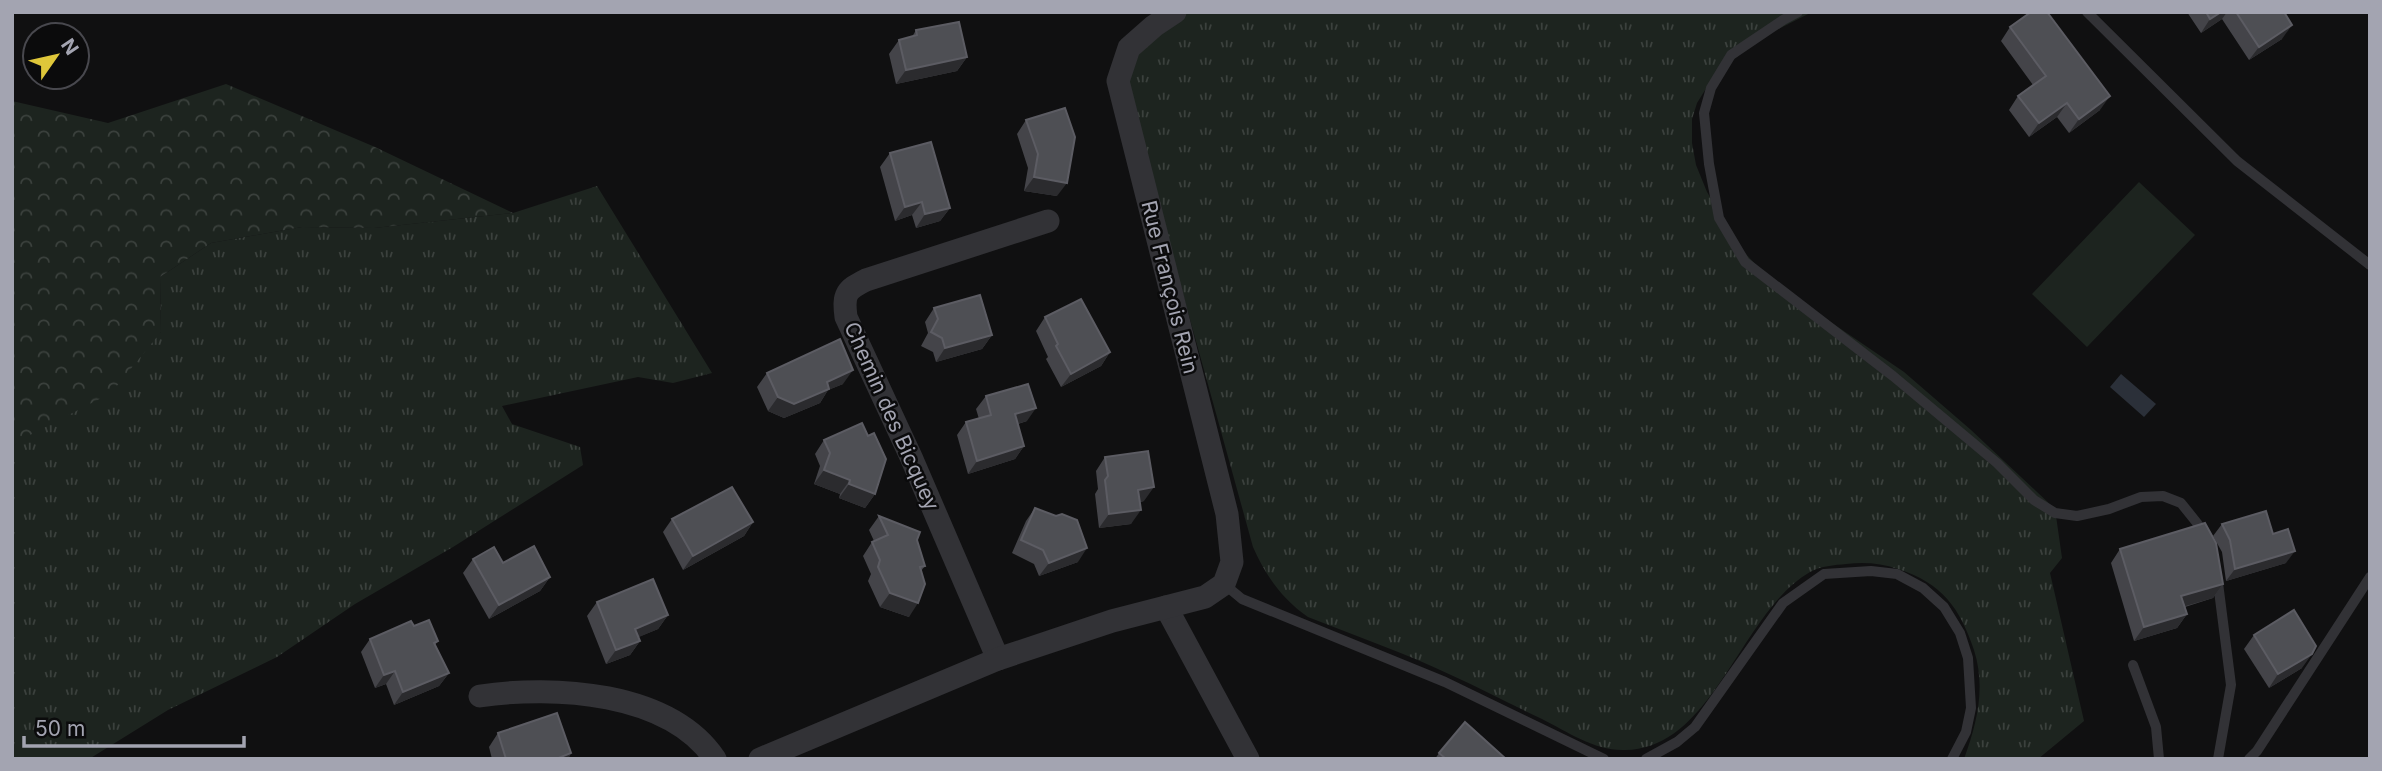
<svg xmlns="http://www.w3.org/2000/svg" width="2382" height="771" font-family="Inter,sans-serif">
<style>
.grass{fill:url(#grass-tufts)}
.forest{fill:url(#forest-crowns)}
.green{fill:#1d241f}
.water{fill:#2b3039}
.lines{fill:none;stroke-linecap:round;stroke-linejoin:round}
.lane{stroke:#323236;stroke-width:10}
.street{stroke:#323236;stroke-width:23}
.wall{fill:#444449}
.shaded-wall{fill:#2b2b2e}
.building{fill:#4e4f54;stroke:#5c5c63;stroke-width:2}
.labels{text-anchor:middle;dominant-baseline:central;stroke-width:5;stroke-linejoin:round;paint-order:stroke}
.street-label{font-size:21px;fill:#a3a4b1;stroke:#0b0b0c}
</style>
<defs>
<pattern id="grass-tufts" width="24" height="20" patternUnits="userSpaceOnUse" patternTransform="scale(1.75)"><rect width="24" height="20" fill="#1d241f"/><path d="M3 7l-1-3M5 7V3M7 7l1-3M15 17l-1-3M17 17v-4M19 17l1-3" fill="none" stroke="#3b413d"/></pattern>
<pattern id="forest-crowns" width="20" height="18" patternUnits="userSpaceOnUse" patternTransform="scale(1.75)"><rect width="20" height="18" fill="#1d241f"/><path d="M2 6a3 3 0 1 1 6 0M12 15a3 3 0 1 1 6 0" fill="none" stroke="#3b413d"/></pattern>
</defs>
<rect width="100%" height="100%" fill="#101011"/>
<g class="grass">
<path d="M1189 12H1812L1761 38 1715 74 1697 103 1692 119V143L1696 165 1707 192 1742 250 1759 268 1810 308 1904 372 1971 430 2055 509 2062 558 2050 573 2084 721 2038 759H1964C1977 723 1986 688 1974 650 1960 608 1942 583 1898 569 1881 563 1864 562 1846 564 1834 565 1821 566 1810 572 1740 612 1714 749 1625 750 1595 751 1568 732 1542 719 1512 705 1482 689 1451 675 1405 653 1356 636 1308 617 1282 599 1266 576 1253 547L1121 70 1159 26Z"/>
<polygon points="597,186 712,373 673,383 638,377 502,406 512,424 580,447 583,465 453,547 355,604 277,657 168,710 89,759 12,759 12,447 161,332 160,277 211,243 302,227 374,228 513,213"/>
</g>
<polygon class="forest" points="226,84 375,147 513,213 374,228 302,227 211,243 160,277 161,332 111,393 30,435 12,447 12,101 108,123"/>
<polygon class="green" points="2139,182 2195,235 2087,347 2032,294"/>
<polygon class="water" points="2121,374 2156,404 2144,417 2110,387"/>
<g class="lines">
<g class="lane">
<polyline points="1798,12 1783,20 1731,55 1711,88 1704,113 1709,164 1719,218 1745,262 1893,376 1997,463 2034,500 2055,513 2077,516 2109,509 2141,497 2163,496 2181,503 2197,523 2205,537"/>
<polyline points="2087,12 2237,161 2370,265"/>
<polyline points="2217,575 2231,685 2218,759"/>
<polyline points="1224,584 1242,599 1445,682 1604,759"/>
<polyline points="2133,665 2156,727 2159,759"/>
<polyline points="1646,759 1677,742 1695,727 1783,603 1824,574 1871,571 1897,574 1923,588 1944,607 1960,633 1968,658 1971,708 1966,732 1952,759"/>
<polyline points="2249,759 2257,751 2370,577"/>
</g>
<g class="street">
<polyline points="1166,607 1248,759"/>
<path d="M998 659 911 457 846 317C843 294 846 290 866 280L1048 221"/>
<path d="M480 696C553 685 669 691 715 759"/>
<polyline points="760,759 998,659 1112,621 1205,597 1224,584 1232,562 1227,514 1118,81 1129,48 1154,26 1175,12"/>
</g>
</g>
<g class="wall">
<polygon points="2187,12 2284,12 2282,39 2249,60 2222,19 2201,33"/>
<polygon points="2010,27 2100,110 2069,133 2057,117 2029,137 2009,110 2018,96 2033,85 2001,41"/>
<polygon points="916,30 967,57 957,71 896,84 889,54 899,40 912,37"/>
<polygon points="1026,120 1057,196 1024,191 1028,168 1017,134"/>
<polygon points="890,153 950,208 940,221 916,228 912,215 895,221 880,167"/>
<polygon points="934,308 992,335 982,349 936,362 933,352 921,346 928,333 925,322"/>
<polygon points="1045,317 1110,352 1101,366 1061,387 1046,359 1048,357 1036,331"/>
<polygon points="767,373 843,384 828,390 820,403 784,418 768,411 757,387"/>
<polygon points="986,396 1027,421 1018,424 1024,446 1015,459 968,474 957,435 966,422 979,419 976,409"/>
<polygon points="824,440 875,494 865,508 839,498 840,494 814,484 820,466 815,454"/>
<polygon points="1105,457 1144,501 1140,502 1131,524 1099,528 1095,494 1098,489 1096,471"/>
<polygon points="1035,508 1078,562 1039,576 1034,564 1012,553 1026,521"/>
<polygon points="879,516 917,540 925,566 921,571 909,617 880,607 868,581 871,574 863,556 872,542 874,541 869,530"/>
<polygon points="672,519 753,522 744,536 683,570 663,532"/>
<polygon points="2222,524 2273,534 2286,563 2226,581 2222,552 2213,536"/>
<polygon points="2120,549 2223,584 2213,598 2185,607 2187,614 2177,628 2134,641 2111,563"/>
<polygon points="473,559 503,563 550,577 540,591 489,619 463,573"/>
<polygon points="597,602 668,615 658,629 638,637 640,641 630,655 606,664 587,616"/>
<polygon points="414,626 438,641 435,645 449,673 439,686 394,705 386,684 375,688 361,652 370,639"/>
<polygon points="2254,635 2302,668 2269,688 2244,649"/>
<polygon points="498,733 571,753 568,759 492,759 489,747"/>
<polygon points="1439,753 1506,759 1435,759"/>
</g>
<g class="shaded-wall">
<polygon points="2221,12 2227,12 2222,19 2201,33 2210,19"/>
<polygon points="2292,25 2282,39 2249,60 2259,47"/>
<polygon points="967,57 957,71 896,84 906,70"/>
<polygon points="2110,96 2100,110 2069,133 2079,119"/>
<polygon points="2067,103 2057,117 2029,137 2039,123"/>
<polygon points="1034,177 1067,183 1057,196 1024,191"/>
<polygon points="922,202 912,215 895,221 905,207"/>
<polygon points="950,208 940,221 916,228 925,214"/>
<polygon points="992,335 982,349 936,362 945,348"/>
<polygon points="1110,352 1101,366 1061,387 1071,374"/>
<polygon points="853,370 843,384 828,390 820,403 784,418 768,411 778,397 827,382"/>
<polygon points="1036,408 1027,421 1006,427 1015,414"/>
<polygon points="1024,446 1015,459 968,474 977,461"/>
<polygon points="824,470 850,480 840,494 814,484"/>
<polygon points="849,484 875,494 865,508 839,498"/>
<polygon points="1154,487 1144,501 1128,504 1138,490"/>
<polygon points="1141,510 1131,524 1099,528 1109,514"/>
<polygon points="753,522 744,536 683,570 693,556"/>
<polygon points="1087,548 1078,562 1039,576 1049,563"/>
<polygon points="2295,551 2286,563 2226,581 2235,569"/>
<polygon points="550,577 540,591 489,619 499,605"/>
<polygon points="2223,584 2213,598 2172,610 2181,596"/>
<polygon points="890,593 918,603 909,617 880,607"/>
<polygon points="2187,614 2177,628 2134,641 2144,627"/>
<polygon points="668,615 658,629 625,643 635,629"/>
<polygon points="640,641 630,655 606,664 616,650"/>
<polygon points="2312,654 2302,668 2269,688 2278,674"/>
<polygon points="395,671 386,684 375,688 384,675"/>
<polygon points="449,673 439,686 394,705 403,692"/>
<polygon points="571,753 568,759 556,759"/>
</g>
<g class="building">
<polygon points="2031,12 2047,12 2110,96 2079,119 2067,103 2039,123 2018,96 2046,76 2010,27"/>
<polygon points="2206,12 2221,12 2210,19"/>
<polygon points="2236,12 2284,12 2292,25 2259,47"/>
<polygon points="959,22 967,57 906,70 899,40 917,35 916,30"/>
<polygon points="1065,108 1075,137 1067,183 1034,177 1038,154 1026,120"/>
<polygon points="931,142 950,208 925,214 922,202 905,207 890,153"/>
<polygon points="980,295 992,335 945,348 942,338 931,332 938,319 934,308"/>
<polygon points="1081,299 1110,352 1071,374 1056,346 1058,344 1045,317"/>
<polygon points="840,339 853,370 827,382 829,389 794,404 778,397 767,373"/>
<polygon points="1028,384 1036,408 1015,414 1024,446 977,461 966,422 991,415 986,396"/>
<polygon points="862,423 868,436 874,433 886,459 875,494 849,484 850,480 824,470 830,453 824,440"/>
<polygon points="1148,451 1154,487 1138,490 1141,510 1109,514 1105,480 1108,476 1105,457"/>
<polygon points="732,487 753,522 693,556 672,519"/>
<polygon points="1035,508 1056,516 1062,514 1077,520 1087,548 1049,563 1043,550 1021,540"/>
<polygon points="2266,511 2273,534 2288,529 2295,551 2235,569 2230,540 2222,524"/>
<polygon points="879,516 920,532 917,540 925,566 920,567 925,584 918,603 890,593 878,567 880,560 872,542 888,535"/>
<polygon points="2205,523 2216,543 2223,584 2181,596 2187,614 2144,627 2120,549"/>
<polygon points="534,546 550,577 499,605 473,559 494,547 503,563"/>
<polygon points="653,579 668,615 635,629 640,641 616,650 597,602"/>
<polygon points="2294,610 2316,646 2312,654 2278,674 2254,635"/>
<polygon points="429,620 438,641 434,643 449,673 403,692 395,671 384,675 370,639 411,621 414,626"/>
<polygon points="557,713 571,753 556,759 506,759 498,733"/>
<polygon points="1465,722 1506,759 1446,759 1439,753"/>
</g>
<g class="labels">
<g class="street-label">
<text transform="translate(1170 287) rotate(76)">Rue François Rein</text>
<text transform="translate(892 416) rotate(66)">Chemin des Bicquey</text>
</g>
</g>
<rect width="2382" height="771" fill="none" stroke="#a3a4b1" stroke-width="28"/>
<g transform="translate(56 56) rotate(56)"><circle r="33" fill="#0b0b0c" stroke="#48484e" stroke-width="2"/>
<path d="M0-5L12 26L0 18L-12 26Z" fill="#dfc73a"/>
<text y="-10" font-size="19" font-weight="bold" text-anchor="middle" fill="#a3a4b1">N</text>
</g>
<path d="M24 736v10h220v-10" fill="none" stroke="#a3a4b1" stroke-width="3.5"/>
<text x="35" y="736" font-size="21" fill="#a3a4b1" stroke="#0b0b0c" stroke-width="5" paint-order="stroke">50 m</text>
</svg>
